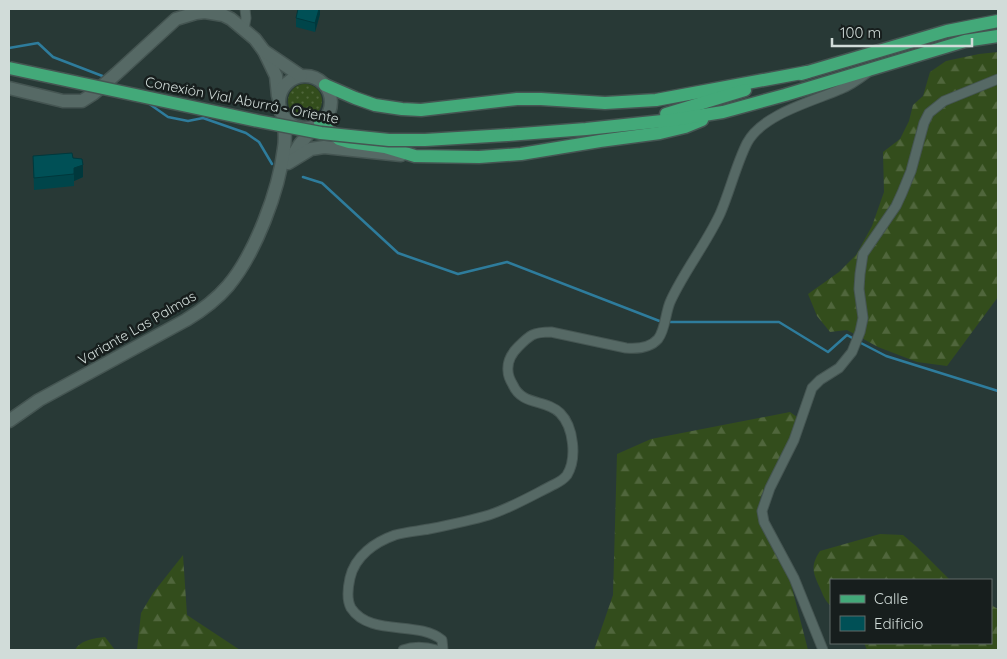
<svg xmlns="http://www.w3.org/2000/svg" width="1007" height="659" font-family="Quicksand,sans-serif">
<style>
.grass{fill:url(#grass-dots)}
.forest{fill:url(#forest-firs)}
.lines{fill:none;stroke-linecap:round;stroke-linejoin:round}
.stream{stroke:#2e7c9c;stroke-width:2.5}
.minor-casing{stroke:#455552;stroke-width:11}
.secondary-casing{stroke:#455552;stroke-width:15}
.primary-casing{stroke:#455552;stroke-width:15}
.minor{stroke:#566965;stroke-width:9}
.secondary{stroke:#566965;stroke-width:12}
.primary{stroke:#43a979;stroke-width:12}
.primary-bridge-casing{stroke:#455552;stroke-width:15;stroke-linecap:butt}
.primary-bridge{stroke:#43a979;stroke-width:12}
.wall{fill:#00454a}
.shaded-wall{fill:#00383c}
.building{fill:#005056;stroke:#00383c}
.labels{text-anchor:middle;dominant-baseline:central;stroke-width:5;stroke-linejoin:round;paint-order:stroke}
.street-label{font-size:14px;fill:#d1dcd9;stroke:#171e1d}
</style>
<defs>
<pattern id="grass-dots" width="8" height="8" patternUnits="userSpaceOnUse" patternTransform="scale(1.25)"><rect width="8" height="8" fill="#334d1c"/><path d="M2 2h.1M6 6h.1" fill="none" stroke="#50663c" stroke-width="1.8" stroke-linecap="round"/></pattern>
<pattern id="forest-firs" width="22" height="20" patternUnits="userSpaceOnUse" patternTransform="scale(1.25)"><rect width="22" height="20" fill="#334d1c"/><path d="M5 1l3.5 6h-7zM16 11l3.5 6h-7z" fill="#50663c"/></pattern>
</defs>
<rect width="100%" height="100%" fill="#283936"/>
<circle class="grass" cx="305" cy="101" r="17"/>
<g class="forest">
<polygon points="998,52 998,297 947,366 917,362 878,347 847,330 830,332 817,316 808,294 839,272 856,255 872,226 884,192 883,152 900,139 909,121 913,105 923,96 930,72 946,61 979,54"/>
<polygon points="790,412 797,417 796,428 761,496 758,513 762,525 790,580 808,650 594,650 613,595 617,454 651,439"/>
<path d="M880 534 903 535 917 547 950 580H831V606C825 601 823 595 820 588 813 573 810 566 820 551Z"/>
<polygon points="183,555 187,615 240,650 137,650 141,613 153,593"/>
<polygon points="991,605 998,609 998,650 867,650 864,643 991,643"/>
<path d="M105 637 115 650H75C80 640 95 638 105 637Z"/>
</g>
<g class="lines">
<g class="stream">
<polyline points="9,48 38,43 53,57 105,77"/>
<polyline points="148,103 168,117 188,121 203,118 246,133 259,142 272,164"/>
<polyline points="303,177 322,183 398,253 458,274 507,262 662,322"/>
<polyline points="667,322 779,322 828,352 847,335 854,339"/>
<polyline points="859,342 886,356 998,391"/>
</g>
<g class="minor-casing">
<g id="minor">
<polyline points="244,29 246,18 245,9"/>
<path d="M403 650C414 646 426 647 437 650"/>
<path d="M443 650 442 640C418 620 370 637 351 608 346 599 348 587 350 578 355 556 375 542 395 535 406 532 418 531 429 529 449 525 469 521 489 515 511 508 533 495 555 484 559 482 564 479 567 475 577 459 574 427 560 413 546 399 522 406 513 385 510 380 508 376 508 371 507 361 511 354 518 347 530 335 533 332 551 332L626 348C637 349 650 348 658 339 666 329 665 312 671 300 685 270 706 244 720 214 730 191 736 165 747 143 762 114 814 101 841 89 851 85 859 79 867 73"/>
<polyline points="823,650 794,578 764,522 762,511 770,488 794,440 812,388 820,380 839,368 852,352 860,332 863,318 859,289 860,274 863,254 896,206 902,193 911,171 924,123 929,113 944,101 998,79"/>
</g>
</g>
<g class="secondary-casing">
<g id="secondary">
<polyline points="264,51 276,76 278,96"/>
<circle cx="305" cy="102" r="26"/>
<polyline points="9,88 63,101 82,101 93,94 116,74 176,19 196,13 205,12 223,15 231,19 255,39 264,51 301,76"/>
<polyline points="290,160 300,144 315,126"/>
<polyline points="288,163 311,149 324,147 401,155"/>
<path d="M9 421 39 400 186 320C201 311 216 300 228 286 255 254 279 191 284 148 286 138 284 128 284 117"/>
</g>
</g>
<g class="primary-casing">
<g id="primary">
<polyline points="801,74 947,31 998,21"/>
<polyline points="325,85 355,98 375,105 402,109 421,110 517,99 541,99 605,103 656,100 807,72"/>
<polyline points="666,114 745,90"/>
<polyline points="320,123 339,139 349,142 385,147 415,156 479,157 521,154 600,141 660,133 685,127 702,120"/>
<polyline points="507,135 586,129 672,120 723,112 785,95 965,41 998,36"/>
</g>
</g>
<use href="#minor" class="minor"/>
<use href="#secondary" class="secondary"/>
<use href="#primary" class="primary"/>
<g class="primary-bridge-casing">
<polyline id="primary-bridge" points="9,68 258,121 321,133 389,140 425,140 507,135"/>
</g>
<use href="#primary-bridge" class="primary-bridge"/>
</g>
<g class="wall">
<polygon points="320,9 320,14 315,32 296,27 296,18"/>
<polygon points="33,156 73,158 83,177 74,181 74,186 34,190"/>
</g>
<g class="shaded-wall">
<polygon points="319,9 320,9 320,14 315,32 315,23"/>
<polygon points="83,165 83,177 74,181 74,168"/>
</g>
<g class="building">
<polygon points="298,9 319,9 315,23 296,18"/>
<polygon points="72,153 73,158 82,159 83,165 74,168 74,174 34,178 33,156"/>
</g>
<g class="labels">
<g class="street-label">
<text transform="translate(242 100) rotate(11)">Conexión Vial Aburrá - Oriente</text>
<text transform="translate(137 328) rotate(-30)">Variante Las Palmas</text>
</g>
</g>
<rect width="1007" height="659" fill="none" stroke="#d1dcd9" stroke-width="20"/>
<rect x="830" y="579" width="162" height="65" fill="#171e1d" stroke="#616a68"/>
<rect x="840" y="595" width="25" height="8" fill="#43a979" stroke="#616a68"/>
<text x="874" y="604" font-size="15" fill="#d1dcd9">Calle</text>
<rect x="840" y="616" width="25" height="15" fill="#005056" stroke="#616a68"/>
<text x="874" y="629" font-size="15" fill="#d1dcd9">Edificio</text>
<path d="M832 38v8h140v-8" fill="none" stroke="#d1dcd9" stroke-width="2.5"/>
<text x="840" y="38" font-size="15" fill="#d1dcd9" stroke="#171e1d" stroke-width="4" paint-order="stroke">100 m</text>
</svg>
